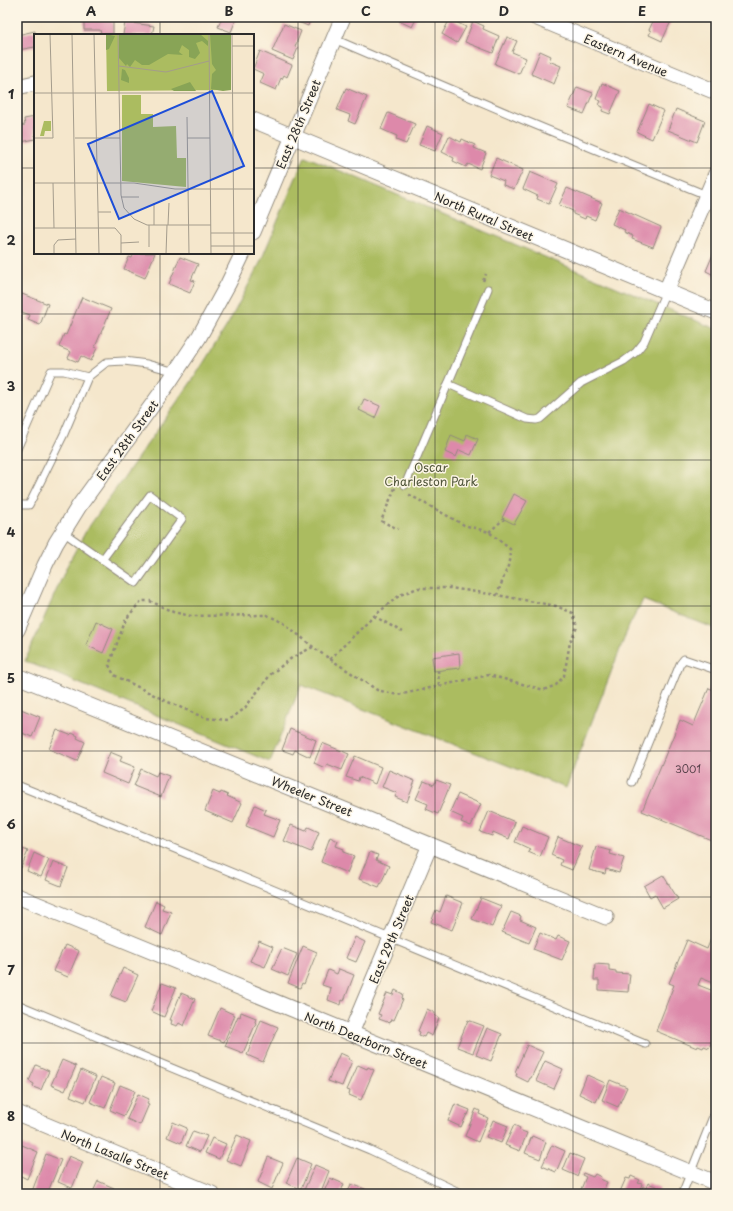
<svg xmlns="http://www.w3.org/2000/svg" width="733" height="1211" font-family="'Playpen Sans',sans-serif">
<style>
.green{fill:#abbc60;stroke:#6b7446}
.building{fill:#dd89aa}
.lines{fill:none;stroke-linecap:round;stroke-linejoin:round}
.lane-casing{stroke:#90897c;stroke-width:9}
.street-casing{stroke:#90897c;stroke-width:17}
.path{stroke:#90897c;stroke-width:2.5;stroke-dasharray:3 3;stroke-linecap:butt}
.lane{stroke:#fff;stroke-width:7}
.street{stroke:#fff;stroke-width:15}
.grid{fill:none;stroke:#2b2b2b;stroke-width:1;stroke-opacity:0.55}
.labels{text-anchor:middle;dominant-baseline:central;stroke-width:3;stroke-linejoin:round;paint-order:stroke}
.number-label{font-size:10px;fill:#58424b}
.street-label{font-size:12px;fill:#2b2b2b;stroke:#fcf5e5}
.park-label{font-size:12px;fill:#51563b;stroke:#fcf5e5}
.inset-road{fill:none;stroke:#a49c8c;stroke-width:1}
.view{fill:#1d4ed8;fill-opacity:0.15;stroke:#1d4ed8;stroke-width:2}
.inset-edge{fill:none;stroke:#2b2b2b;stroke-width:2}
.neatline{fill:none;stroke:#2b2b2b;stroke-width:1.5}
.grid-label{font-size:13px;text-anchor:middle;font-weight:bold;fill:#2b2b2b}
</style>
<rect width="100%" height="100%" fill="#fcf5e5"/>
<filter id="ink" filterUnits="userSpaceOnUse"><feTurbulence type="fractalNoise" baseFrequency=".025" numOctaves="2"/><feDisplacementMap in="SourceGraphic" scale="8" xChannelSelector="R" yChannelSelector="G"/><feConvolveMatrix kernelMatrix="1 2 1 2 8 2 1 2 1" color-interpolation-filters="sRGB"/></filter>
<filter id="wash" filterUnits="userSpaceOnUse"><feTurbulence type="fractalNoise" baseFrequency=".012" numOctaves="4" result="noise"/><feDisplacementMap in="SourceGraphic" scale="16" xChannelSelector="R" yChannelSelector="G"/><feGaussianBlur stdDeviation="0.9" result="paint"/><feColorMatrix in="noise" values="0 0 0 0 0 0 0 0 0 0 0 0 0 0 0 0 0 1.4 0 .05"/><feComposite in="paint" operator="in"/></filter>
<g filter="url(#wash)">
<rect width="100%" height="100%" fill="#f5e7cc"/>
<polygon class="green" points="305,156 716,329 716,629 643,600 629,626 566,788 301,685 270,762 25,661 68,564 86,531 194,378 228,324 260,263"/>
<g id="blocks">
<g class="building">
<polygon points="84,17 113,17 113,34 101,34 100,30 84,30"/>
<polygon points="222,17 237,17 231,32 218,27"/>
<polygon points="286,17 311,17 308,26"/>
<polygon points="401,17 417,17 412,27 399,21"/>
<polygon points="655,17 669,17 672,19 662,41 649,35 651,31 649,30"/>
<polygon points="450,19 466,27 457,43 442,34"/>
<polygon points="473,21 484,26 483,29 499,36 493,53 465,42"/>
<polygon points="125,22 154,26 152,35 123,35"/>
<polygon points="284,24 301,31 295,47 298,48 293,60 272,51"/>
<polygon points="35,31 35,47 18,50 19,53 17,53 17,35"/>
<polygon points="507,37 517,41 512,52 526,58 519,74 495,64"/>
<polygon points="260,51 292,65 287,77 284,75 282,79 281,78 276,90 260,83 264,74 253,69"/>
<polygon points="540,51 551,56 549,61 561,66 554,84 531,74"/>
<polygon points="602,83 620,91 610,114 602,111 603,107 599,105 601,101 596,99"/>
<polygon points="577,87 593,93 584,114 568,108"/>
<polygon points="346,88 367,97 355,124 348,121 350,115 337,110"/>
<polygon points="649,104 664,111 652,139 637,132"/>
<polygon points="676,109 705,121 697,142 668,130"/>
<polygon points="388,113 415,124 406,144 396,140 397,136 381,129"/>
<polygon points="35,117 35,139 17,143 17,126 25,125 24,119"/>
<polygon points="427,126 443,133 435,151 419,145"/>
<polygon points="449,136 461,142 462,139 475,145 474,148 486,153 480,169 468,164 466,167 453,161 454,158 442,152"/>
<polygon points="496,158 523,170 514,189 503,185 504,181 489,175"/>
<polygon points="530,172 558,184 549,204 537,199 538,196 523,189"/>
<polygon points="567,188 602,203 595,220 586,216 585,219 573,214 573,211 559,205"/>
<polygon points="619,208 661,227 653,247 632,239 633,236 624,232 625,230 612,224"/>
<polygon points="714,252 716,253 716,276 706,271"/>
<polygon points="134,253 155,253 145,278 124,269 129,257 132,258"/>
<polygon points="180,257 198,264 191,280 195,281 190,293 169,284"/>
<polygon points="22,294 48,304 40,325 28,320 30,315 17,310 17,305"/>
<polygon points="82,297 111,309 95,347 97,348 91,361 81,356 78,362 68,358 71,352 59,347 64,334 66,335"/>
<polygon points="364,399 380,406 375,418 359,410"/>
<polygon points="467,434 478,439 471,455 459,450 456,457 445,452 451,435 465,441"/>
<polygon points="514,494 527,501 514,524 502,518"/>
<polygon points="96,621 113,629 103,653 86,645"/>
<polygon points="459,653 460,668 434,671 432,657"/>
<polygon points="709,688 716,691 716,842 642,811 680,720 693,726"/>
<polygon points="21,709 40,717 32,737 17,731 17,710 20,711"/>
<polygon points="290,729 316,740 310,757 295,750 293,754 282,750"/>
<polygon points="57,730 70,735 72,733 78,736 77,738 85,742 77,761 49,749"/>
<polygon points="322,743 349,754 342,770 327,764 325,768 314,763"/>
<polygon points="110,752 122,757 120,761 135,767 128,784 102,773"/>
<polygon points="355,756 381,767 375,784 359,777 358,781 346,777"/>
<polygon points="141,769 156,776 158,772 169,776 161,797 134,786"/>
<polygon points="389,770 415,781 407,802 395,797 397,793 382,787"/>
<polygon points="436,780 450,785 438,814 426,809 428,804 416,799 424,781 434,785"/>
<polygon points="213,791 220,794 221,792 228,795 227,796 242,803 233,823 205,811"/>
<polygon points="458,794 481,804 471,826 461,822 463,818 450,812"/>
<polygon points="255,805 266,810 264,814 280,820 273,837 246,826"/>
<polygon points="489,811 515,822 509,839 493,832 492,836 480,832"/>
<polygon points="291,825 306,831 308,827 319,832 311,852 284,841"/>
<polygon points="522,826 548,837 540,857 528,852 530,849 515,842"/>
<polygon points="330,837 338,841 336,846 344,849 343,852 354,856 347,873 321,862"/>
<polygon points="558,837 582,847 572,870 560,865 562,860 551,855"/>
<polygon points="17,847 28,851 21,868 17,867"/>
<polygon points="596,847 611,851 610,854 624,858 619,873 606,869 605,874 589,870"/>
<polygon points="370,852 378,855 376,860 389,866 379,887 359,879"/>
<polygon points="34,853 49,860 41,877 27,871"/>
<polygon points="53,862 68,868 61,886 46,880"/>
<polygon points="663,875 678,899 663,908 655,894 650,897 644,886"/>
<polygon points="446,896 463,903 452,930 431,922 436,910 440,912"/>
<polygon points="481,898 501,906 492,927 472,919"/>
<polygon points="156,901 164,905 162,909 171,912 162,935 145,927"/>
<polygon points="511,912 521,916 520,920 536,927 529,943 502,932"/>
<polygon points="716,926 716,984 701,978 698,985 716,992 716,1030 709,1048 704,1046 703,1048 698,1046 697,1048 656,1031 674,985 669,983 687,940 707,949"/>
<polygon points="540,933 556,940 558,936 570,941 562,960 533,949"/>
<polygon points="355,937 365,942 356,962 346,958"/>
<polygon points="259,941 273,947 265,967 250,961"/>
<polygon points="65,945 79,951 68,977 53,971"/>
<polygon points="303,946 317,952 304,984 302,983 300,988 288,983"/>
<polygon points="282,948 297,954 288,976 272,969"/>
<polygon points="595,964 609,965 609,970 616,971 616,973 630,974 628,992 599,990 599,980 594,980"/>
<polygon points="123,968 138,975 126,1002 111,996"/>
<polygon points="339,969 354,975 344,1001 342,1000 341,1005 328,1000 331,988 322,985 328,970 337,974"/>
<polygon points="162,983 176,988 164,1017 151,1011"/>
<polygon points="395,990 403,994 402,998 403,999 394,1020 391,1019 390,1023 379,1019 381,1015 378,1014 387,993 393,995"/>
<polygon points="181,993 195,999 184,1026 179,1023 177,1026 171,1024 172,1020 170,1020"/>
<polygon points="220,1008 235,1015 224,1042 208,1036"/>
<polygon points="427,1009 435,1013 434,1015 439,1018 432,1036 426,1033 424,1037 419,1035 420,1032 418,1031"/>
<polygon points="241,1012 256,1018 255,1022 256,1023 243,1053 225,1046 238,1016 240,1017"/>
<polygon points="261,1020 278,1027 263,1062 247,1055"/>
<polygon points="468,1020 484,1026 473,1053 457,1047"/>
<polygon points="487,1028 502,1034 491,1061 476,1055"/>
<polygon points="527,1045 543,1052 531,1078 530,1078 528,1082 516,1076 517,1073 515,1072"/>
<polygon points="340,1053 349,1057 348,1059 352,1061 342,1086 328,1081"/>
<polygon points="62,1060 76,1066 65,1091 51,1085"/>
<polygon points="545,1061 563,1069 554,1089 536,1081"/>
<polygon points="36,1065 49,1071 41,1090 33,1087 34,1084 29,1081"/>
<polygon points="358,1065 367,1069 368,1067 374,1070 361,1100 349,1095 350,1091 347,1090"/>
<polygon points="81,1070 96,1077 85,1102 70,1096"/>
<polygon points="587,1075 605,1083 596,1102 579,1094"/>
<polygon points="101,1077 115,1083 105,1108 90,1102"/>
<polygon points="610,1080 627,1087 618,1107 602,1100"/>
<polygon points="120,1085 135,1091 124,1116 110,1110"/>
<polygon points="138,1094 149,1099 147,1103 149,1104 140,1125 127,1119"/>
<polygon points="455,1104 470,1110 468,1115 467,1114 461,1127 448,1121"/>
<polygon points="476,1109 480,1111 479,1114 488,1118 478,1142 465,1136"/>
<polygon points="493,1120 508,1126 501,1143 486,1137"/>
<polygon points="173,1122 187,1128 181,1143 167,1137"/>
<polygon points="514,1125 520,1128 519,1130 527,1133 520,1151 505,1145"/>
<polygon points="193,1131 207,1136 200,1152 186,1146"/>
<polygon points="237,1135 251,1141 241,1166 226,1160"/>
<polygon points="532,1136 546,1142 540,1159 525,1153"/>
<polygon points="212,1138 226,1144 219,1159 205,1153"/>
<polygon points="22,1145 38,1152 27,1179 17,1174 17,1157"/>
<polygon points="552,1145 565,1151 556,1172 542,1166"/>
<polygon points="570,1153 584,1159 577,1176 563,1170"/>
<polygon points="46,1154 61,1160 47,1194 31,1194"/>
<polygon points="69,1156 83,1162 72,1188 58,1182"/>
<polygon points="268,1157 283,1163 272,1189 258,1182"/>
<polygon points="297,1158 311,1164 301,1189 286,1183"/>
<polygon points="315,1165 329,1171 320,1194 313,1194 304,1190"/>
<polygon points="583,1173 593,1177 595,1174 601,1177 600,1179 607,1182 602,1194 579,1194 586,1177 582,1175"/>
<polygon points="631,1176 640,1180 638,1183 642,1184 638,1194 619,1194 626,1178 630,1179"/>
<polygon points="330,1178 344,1184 340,1194 323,1194"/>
<polygon points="98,1181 114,1188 112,1194 92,1194"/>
<polygon points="648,1183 660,1188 658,1194 640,1194 643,1186 646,1188"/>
<polygon points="351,1184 365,1189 363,1194 347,1194"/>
</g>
</g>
</g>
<g filter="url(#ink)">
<use href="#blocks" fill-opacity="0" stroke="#90897c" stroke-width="1"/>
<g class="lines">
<g class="lane-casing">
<g id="lane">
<polyline points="334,39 521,119 716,199"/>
<polyline points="448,384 488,289"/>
<polyline points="17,449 51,371 64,371 88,377"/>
<polyline points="405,485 448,384 527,419 536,420 540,419 581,383 624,361 636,352 644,342 666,291"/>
<polyline points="17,502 21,505 29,505 64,434 88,377 107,362 124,361 147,364 176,372"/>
<polyline points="63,532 136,583 182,519 150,495 102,560"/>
<polyline points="632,782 680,664 684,659 716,670"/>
<polyline points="17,785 168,846 645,1044"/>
<polyline points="17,1004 370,1150 463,1194"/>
<polyline points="682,1194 716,1109"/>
</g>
</g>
<g class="street-casing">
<g id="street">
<polyline points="535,17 716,92"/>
<polyline points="17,87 35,83"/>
<polyline points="253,120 716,312"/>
<polyline points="253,232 343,17"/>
<polyline points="666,291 716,174"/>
<polyline points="17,630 45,565 56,543 79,506 169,382 199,337 228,284 243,253"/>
<polyline points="17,676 606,917"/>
<polyline points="17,896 716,1183"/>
<polyline points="351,1033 430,845"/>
<polyline points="17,1113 212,1194"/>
</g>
</g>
<g class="path">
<polyline points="483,281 486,274"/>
<polyline points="395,488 381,521 398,529"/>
<polyline points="489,532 504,519"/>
<polyline points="374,616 402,632"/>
<polyline points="313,647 293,657 271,674 244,709 229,720 205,718 166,701 114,675 109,665 126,619 141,601 150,601 173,612 191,616 267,615 284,623 318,651 377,690 398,695 489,675 544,690 556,685 564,676 570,642 577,627 573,613 556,606 497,595 510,561 511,557 510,549 489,532 464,525 408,494"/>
<polyline points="330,659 374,616 400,595 418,588 450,588 497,595"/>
<polyline points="438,670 439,686"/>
</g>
<use href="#lane" class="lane"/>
<use href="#street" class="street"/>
</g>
</g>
<path class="grid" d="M160 17V35M298 17V1194M435 17V1194M573 17V1194M17 168H35M253 168H716M160 253V1194M17 314H716M17 460H716M17 606H716M17 751H716M17 897H716M17 1043H716"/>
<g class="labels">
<g class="number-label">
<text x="688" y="768">3001</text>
</g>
<g class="street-label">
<text transform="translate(626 55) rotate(23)">Eastern Avenue</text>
<text transform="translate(298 124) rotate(-67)">East 28th Street</text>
<text transform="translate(484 216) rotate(23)">North Rural Street</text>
<text transform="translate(127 440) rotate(-54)">East 28th Street</text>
<text transform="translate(312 796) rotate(22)">Wheeler Street</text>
<text transform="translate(391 939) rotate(-67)">East 29th Street</text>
<text transform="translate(366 1040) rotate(22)">North Dearborn Street</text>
<text transform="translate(115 1154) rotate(22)">North Lasalle Street</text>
</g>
<g class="park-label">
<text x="431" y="467">Oscar<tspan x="431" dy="14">Charleston Park</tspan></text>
</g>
</g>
<g transform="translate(34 34)">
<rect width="220" height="220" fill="#f5e7cc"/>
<path d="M72 0H197V56L73 57ZM88 61H107V80H119V93L142 92 143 124H152V153L88 147ZM10 87H17V97H11L10 102H6Z" fill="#abbc60"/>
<path d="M72 0 81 2 75 15 72 16ZM85 0H166L174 7V12L168 7 162 9 166 19 161 25 155 23V16L148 11 145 18 149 21 134 20 115 31H108L101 26 96 33 93 30 92 32 85 24ZM176 0H197V56L189 57 177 55 178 40 182 36 178 30ZM88 35 91 36 95 44V49L87 46ZM156 48 162 57H140L137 55Z" fill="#88a456"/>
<path class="inset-road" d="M38 0 42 220M60 0 65 220M84 0 87 161 90 174 100 185 113 191H177M175 0 177 220M198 0 200 220M220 0V32M198 12H220M85 32 132 38 175 27M0 59H220M153 83 155 220M0 104H19L16 0M41 104H86M153 104H176M0 149H100L141 155H220M19 149 20 194M87 163H105M120 169V191M64 178H77M115 191V213M134 191 135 169M0 194H81L87 201V220M177 199H220M87 209 105 208M177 212H220M20 220V211L24 206 42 205M132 220 133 191"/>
<path class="view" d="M178 57 210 132 85 185 54 110Z"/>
<rect width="220" height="220" class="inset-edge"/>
</g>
<rect width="733" height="1211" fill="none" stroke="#fcf5e5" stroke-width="44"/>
<rect x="22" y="22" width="689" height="1167" class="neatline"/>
<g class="grid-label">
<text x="91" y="16">A</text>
<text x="229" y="16">B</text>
<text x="366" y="16">C</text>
<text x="504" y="16">D</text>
<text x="642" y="16">E</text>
<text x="11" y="99">1</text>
<text x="11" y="245">2</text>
<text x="11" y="391">3</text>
<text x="11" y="537">4</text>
<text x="11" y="683">5</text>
<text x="11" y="829">6</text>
<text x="11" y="975">7</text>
<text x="11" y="1121">8</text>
</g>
</svg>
